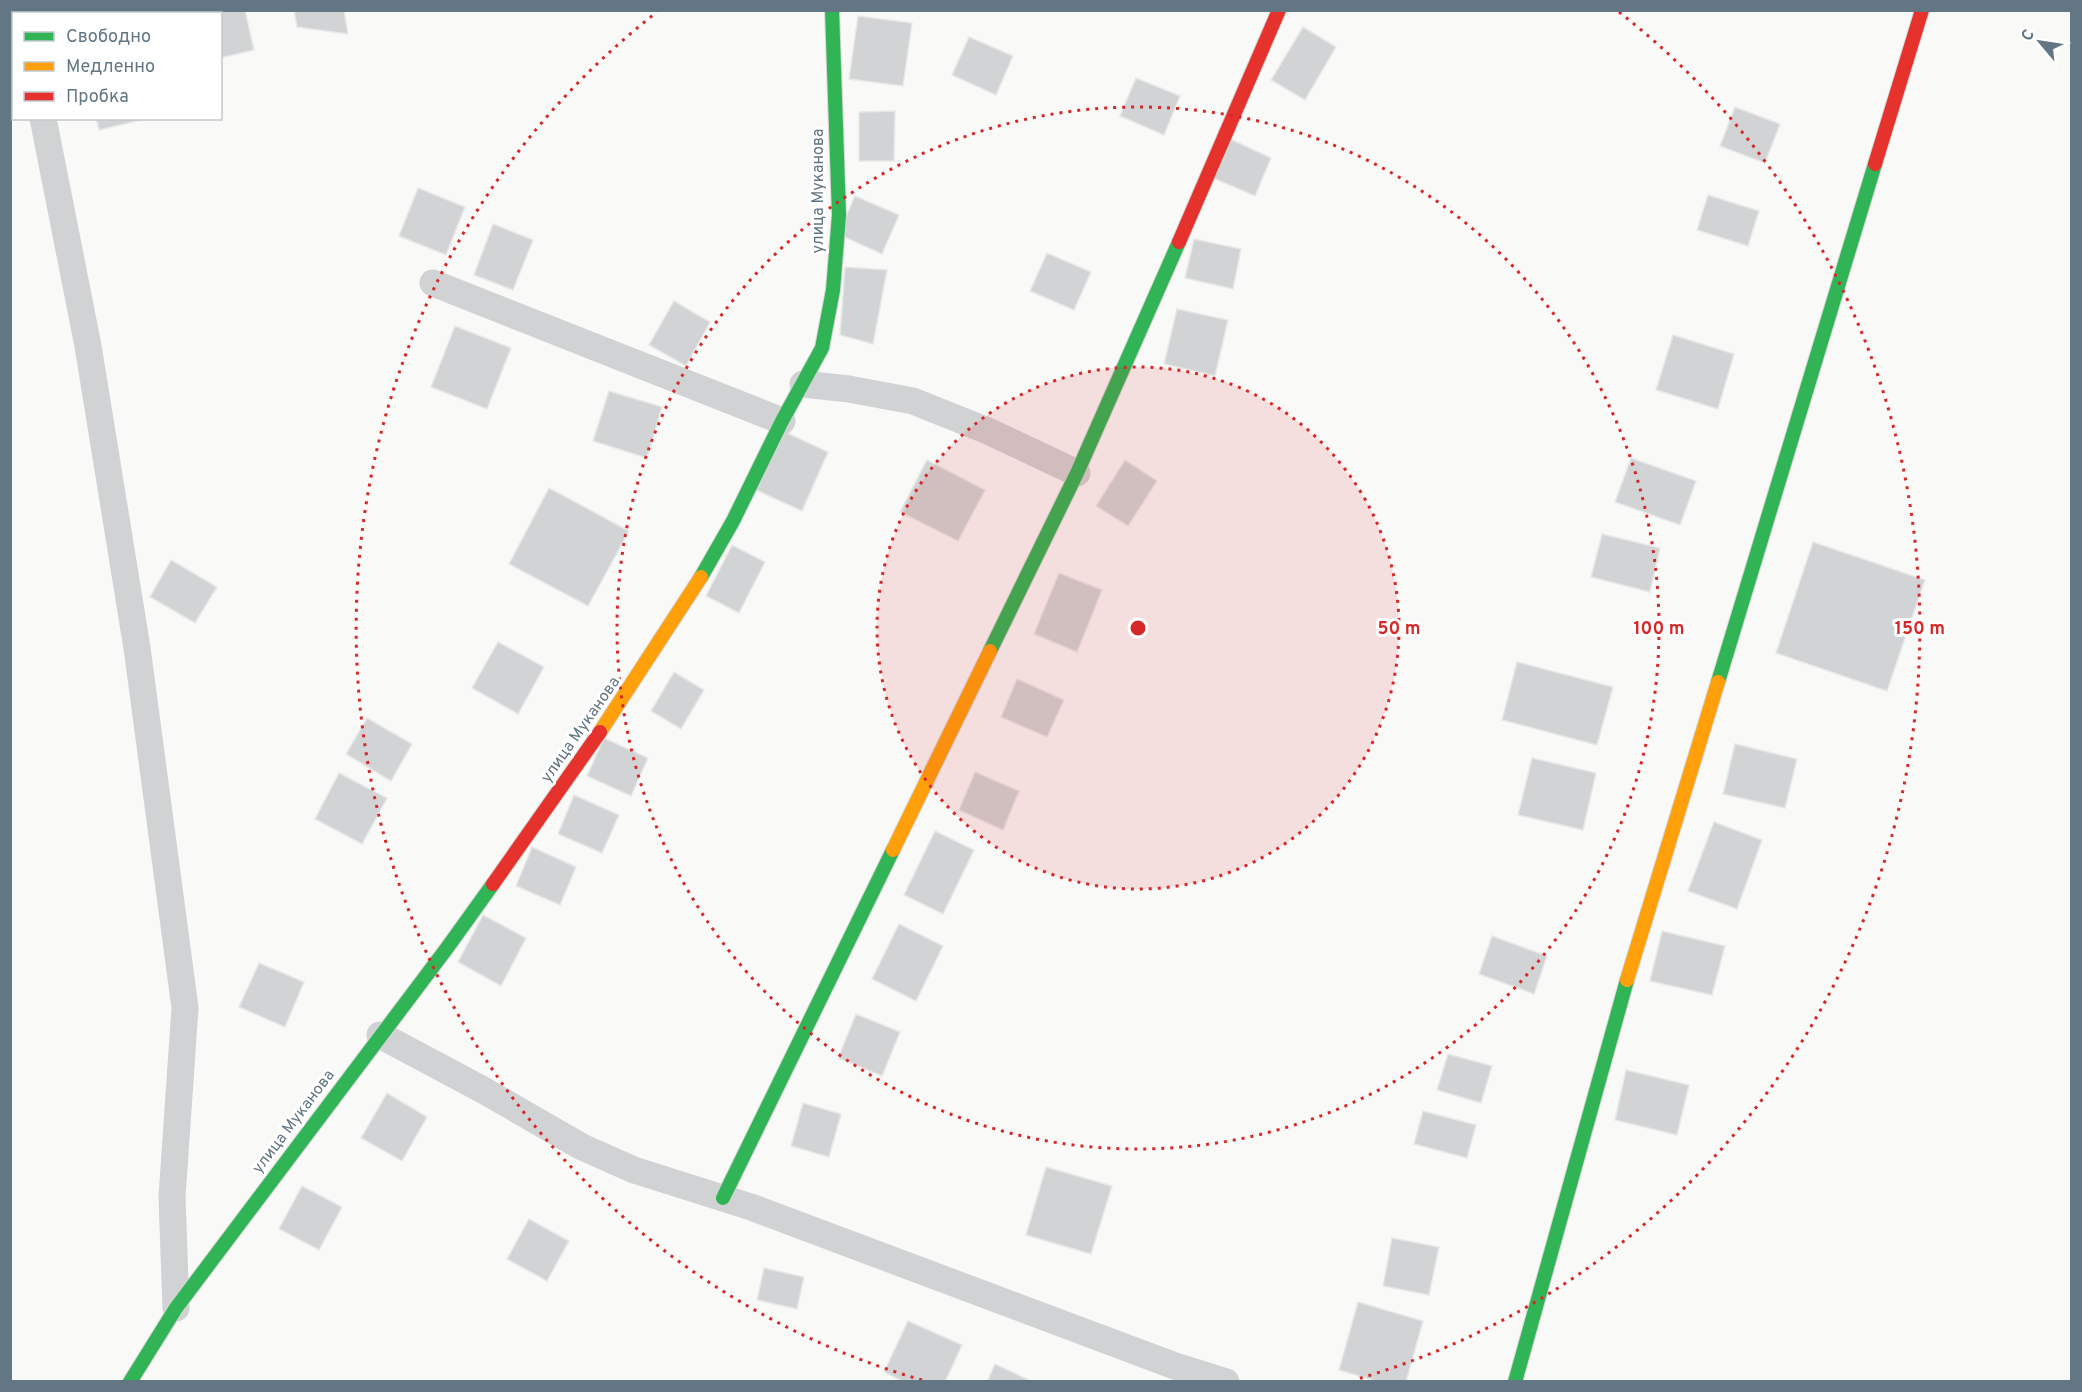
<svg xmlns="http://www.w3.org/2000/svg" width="2082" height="1392" font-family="Overpass,sans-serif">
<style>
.building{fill:#d1d3d4;stroke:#e8e8e8;stroke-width:1.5}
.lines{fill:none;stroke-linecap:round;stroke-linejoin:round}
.fast-casing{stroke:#d5d6d6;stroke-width:16}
.slow-casing{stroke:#d5d6d6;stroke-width:16}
.jam-casing{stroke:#d5d6d6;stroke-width:16}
.lane{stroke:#d1d2d3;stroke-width:14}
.street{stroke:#d1d2d3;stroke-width:27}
.fast{stroke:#30b455;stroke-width:14}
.slow{stroke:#ff9f0a;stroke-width:14}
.jam{stroke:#e5322d;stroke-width:14}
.ring{fill:none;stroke:#d62828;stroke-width:3;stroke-dasharray:3 6}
.labels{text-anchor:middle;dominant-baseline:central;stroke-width:6;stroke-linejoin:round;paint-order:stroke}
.street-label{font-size:16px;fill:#637684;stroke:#fff}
.centre{fill:#d62828;stroke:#fff;stroke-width:3}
.ring-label{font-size:18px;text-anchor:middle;font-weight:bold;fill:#d62828;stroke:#fff;stroke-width:6;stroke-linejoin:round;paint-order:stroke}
</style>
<rect width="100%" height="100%" fill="#f9f9f8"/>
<g class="building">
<polygon points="199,10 245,10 254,50 220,58 220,14 200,14"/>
<polygon points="294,10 344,10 348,34 297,27"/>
<polygon points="858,16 912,23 903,86 849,79"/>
<polygon points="1303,27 1336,47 1305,100 1271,80"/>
<polygon points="969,37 1013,56 996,95 952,75"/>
<polygon points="1136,78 1180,96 1164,135 1120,116"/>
<polygon points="1735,107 1780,124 1765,163 1720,146"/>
<polygon points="895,111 894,161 859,161 859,112"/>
<polygon points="96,118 150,118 99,130"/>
<polygon points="1228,138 1271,158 1255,196 1211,177"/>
<polygon points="418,188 465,207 446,255 399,236"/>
<polygon points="1708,195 1759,211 1748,246 1697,230"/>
<polygon points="855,196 899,215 882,254 838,234"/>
<polygon points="493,224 533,240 513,290 474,275"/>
<polygon points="1194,239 1241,249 1233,289 1185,278"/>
<polygon points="1047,253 1091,272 1074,310 1030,291"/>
<polygon points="845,267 887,270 873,344 840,335"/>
<polygon points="674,301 710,322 686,366 649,345"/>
<polygon points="1177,309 1228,320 1215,376 1164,364"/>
<polygon points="455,326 511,348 487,409 431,387"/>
<polygon points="1673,335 1734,354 1718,409 1656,390"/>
<polygon points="609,391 662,407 647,458 593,441"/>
<polygon points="781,430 828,452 802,511 754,489"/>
<polygon points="1631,458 1696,481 1680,525 1615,502"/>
<polygon points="927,460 985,490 958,541 900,512"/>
<polygon points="1125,460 1157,481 1128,526 1096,506"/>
<polygon points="549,488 629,531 588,606 509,564"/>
<polygon points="1602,534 1660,548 1650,592 1591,577"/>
<polygon points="1813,542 1925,580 1887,691 1776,653"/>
<polygon points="732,545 765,562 739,613 706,596"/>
<polygon points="171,560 217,587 195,623 150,597"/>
<polygon points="1059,573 1102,590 1077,652 1034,634"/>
<polygon points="498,642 544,667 518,714 472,688"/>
<polygon points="1517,662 1613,687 1597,745 1502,720"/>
<polygon points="674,672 704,690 681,729 651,711"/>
<polygon points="1017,679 1064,700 1047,737 1001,717"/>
<polygon points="367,718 412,744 391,781 346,754"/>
<polygon points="604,738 648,758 631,796 587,776"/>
<polygon points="1735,744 1797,759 1785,808 1723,794"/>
<polygon points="1532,758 1596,773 1583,830 1518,815"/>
<polygon points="975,772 1019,791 1003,830 959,810"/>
<polygon points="339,773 387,798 362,844 315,819"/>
<polygon points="574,795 619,815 602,853 558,834"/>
<polygon points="1714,822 1762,840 1737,909 1688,891"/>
<polygon points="935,831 974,850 943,914 904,895"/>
<polygon points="532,847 576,867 560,905 516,886"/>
<polygon points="483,915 526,938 501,986 458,962"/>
<polygon points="899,924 943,946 916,1001 872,979"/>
<polygon points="1662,931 1725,946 1712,995 1650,981"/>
<polygon points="1492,936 1547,956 1534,994 1479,974"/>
<polygon points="259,963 304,982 285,1027 239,1007"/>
<polygon points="856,1014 900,1032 882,1076 838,1058"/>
<polygon points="1448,1054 1492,1066 1481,1103 1437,1090"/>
<polygon points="1626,1070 1689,1085 1677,1135 1615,1120"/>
<polygon points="387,1093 427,1117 402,1161 361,1138"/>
<polygon points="803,1103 841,1114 829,1157 791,1146"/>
<polygon points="1423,1111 1476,1125 1467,1158 1414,1144"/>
<polygon points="1046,1167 1112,1186 1091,1254 1026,1235"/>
<polygon points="302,1186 342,1207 319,1250 279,1229"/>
<polygon points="529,1219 569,1241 547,1281 507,1259"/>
<polygon points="1392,1238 1439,1247 1429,1295 1383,1286"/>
<polygon points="764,1268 804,1277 797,1309 757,1300"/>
<polygon points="1358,1302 1423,1321 1406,1382 1379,1382 1339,1370"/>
<polygon points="908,1321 962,1345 945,1382 904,1382 884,1372"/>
<polygon points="995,1364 1033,1382 987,1382"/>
</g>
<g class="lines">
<g class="fast-casing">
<g id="fast">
<polyline points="701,577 733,521 782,421 822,348 833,290 839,215 832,10"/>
<polyline points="990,651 1077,473 1179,242"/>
<polyline points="1718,682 1875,164"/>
<polyline points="723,1198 893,850"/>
<polyline points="130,1382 176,1308 447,948 493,884"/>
<polyline points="1515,1382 1627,980"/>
</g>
</g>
<g class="slow-casing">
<g id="slow">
<polyline points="600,732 701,577"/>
<polyline points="893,850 990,651"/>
<polyline points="1627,980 1718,682"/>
</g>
</g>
<g class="jam-casing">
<g id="jam">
<polyline points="1875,164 1922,10"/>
<polyline points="1179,242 1279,10"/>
<polyline points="493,884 600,732"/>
</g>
</g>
<polyline class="lane" points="63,14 74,10"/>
<g class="street">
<polyline points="20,10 21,14"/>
<polyline points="43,118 88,346 137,648 185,1008 172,1197 176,1308"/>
<polyline points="433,283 782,421"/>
<polyline points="803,384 849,389 913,401 988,431 1077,473"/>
<polyline points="380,1035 483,1090 582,1147 634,1170 751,1207 1175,1366 1226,1382"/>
</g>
<use href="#fast" class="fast"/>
<use href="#slow" class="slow"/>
<use href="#jam" class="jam"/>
</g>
<circle cx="1138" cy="628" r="261" fill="#d62828" fill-opacity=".12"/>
<g class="ring">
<circle cx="1138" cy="628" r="261"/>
<circle cx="1138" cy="628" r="521"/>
<path d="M922 1380A782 782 0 0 1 657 12M1619 12A782 782 0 0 1 1354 1380"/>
</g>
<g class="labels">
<g class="street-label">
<text transform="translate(819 191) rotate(-90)">улица Муканова</text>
<text transform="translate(581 730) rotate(-55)">улица Муканова</text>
<text transform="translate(294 1122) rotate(-53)">улица Муканова</text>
</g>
</g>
<circle cx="1138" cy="628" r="9" class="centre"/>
<g class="ring-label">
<text x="1399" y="634">50 m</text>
<text x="1659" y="634">100 m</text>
<text x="1920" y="634">150 m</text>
</g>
<rect width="2082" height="1392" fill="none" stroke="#637684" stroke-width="24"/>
<rect x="12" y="12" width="210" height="108" fill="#ffffff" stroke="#c1c8ce" stroke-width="1.5"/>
<rect x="24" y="32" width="30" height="9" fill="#30b455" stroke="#c1c8ce" stroke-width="1.5"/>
<text x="66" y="42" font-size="18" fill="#637684">Свободно</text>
<rect x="24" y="62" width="30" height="9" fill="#ff9f0a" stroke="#c1c8ce" stroke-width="1.5"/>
<text x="66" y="72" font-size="18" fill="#637684">Медленно</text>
<rect x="24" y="92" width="30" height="9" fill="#e5322d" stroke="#c1c8ce" stroke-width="1.5"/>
<text x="66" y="102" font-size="18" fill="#637684">Пробка</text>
<g transform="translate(2040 42) rotate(299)" stroke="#ffffff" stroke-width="4.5" paint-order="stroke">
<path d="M0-4.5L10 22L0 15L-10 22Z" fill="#637684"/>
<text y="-9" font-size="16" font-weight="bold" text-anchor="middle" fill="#637684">С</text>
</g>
</svg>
